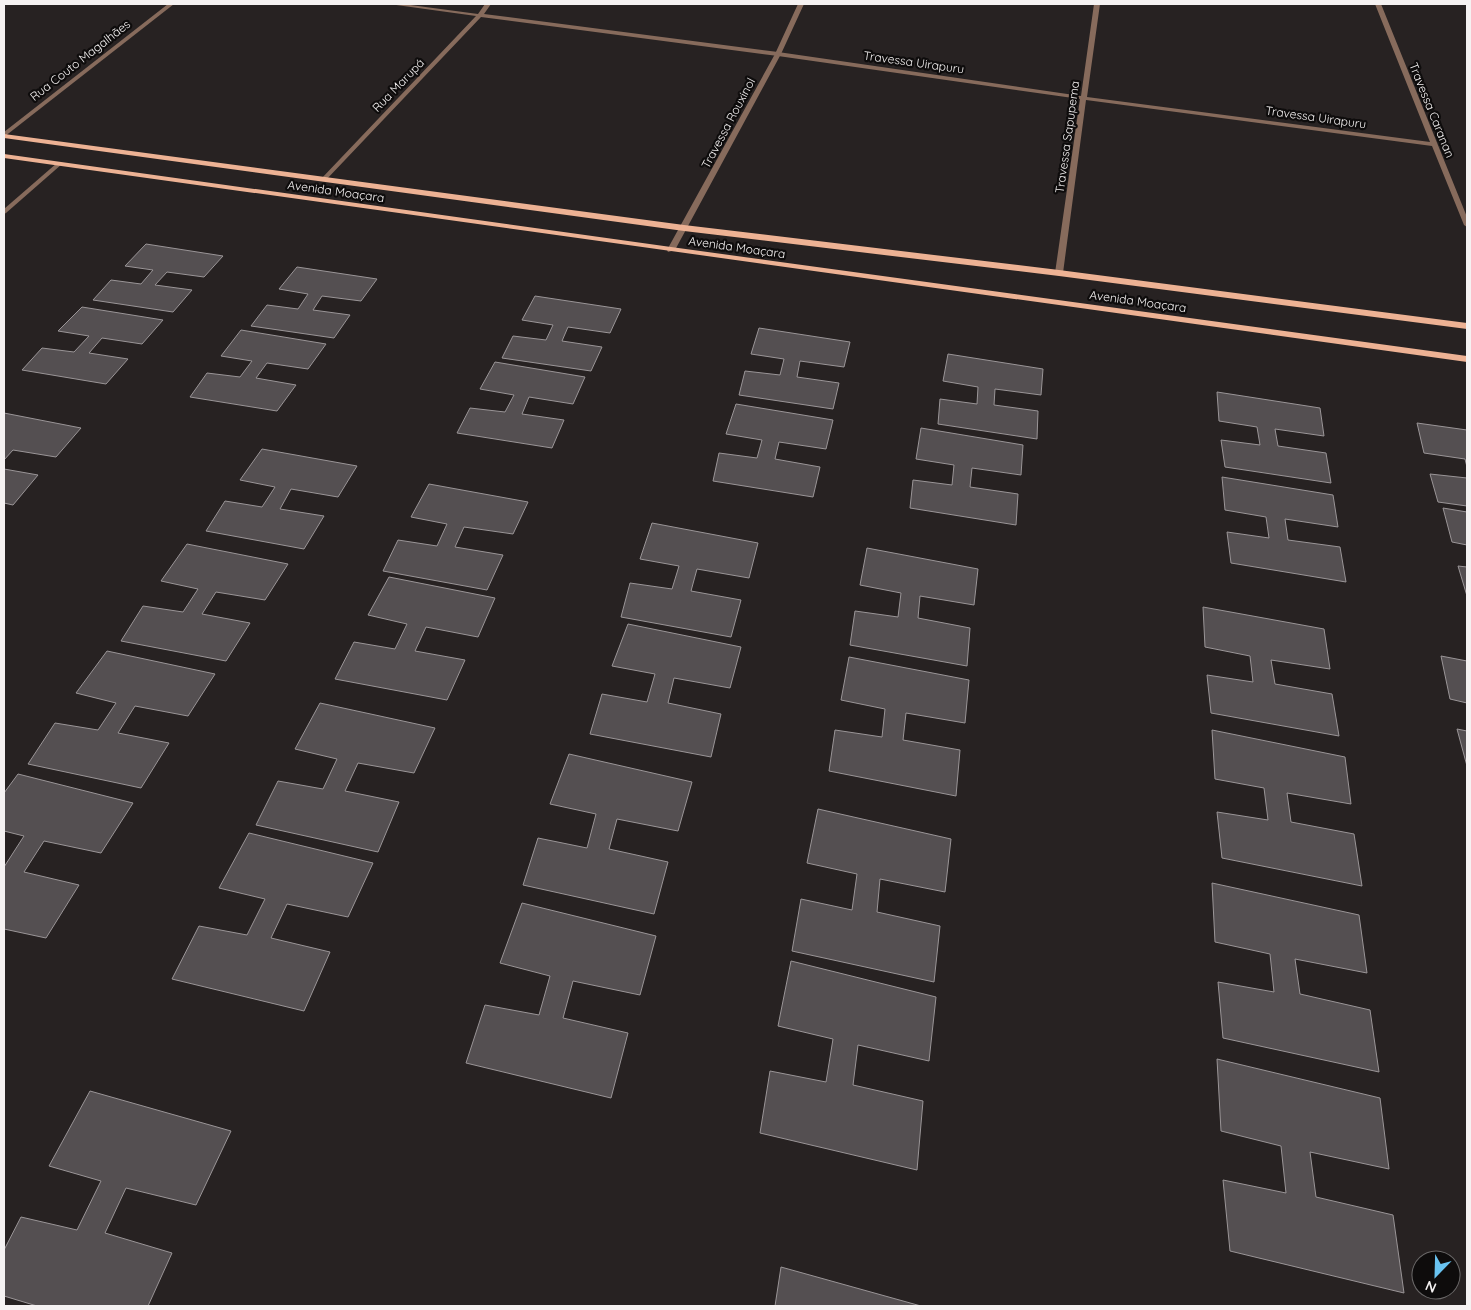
<svg xmlns="http://www.w3.org/2000/svg" width="1471" height="1310" font-family="Quicksand,sans-serif">
<style>
.building{fill:#544f51;stroke:#9a9597}
.lines{fill:none;stroke-linecap:round;stroke-linejoin:round}
.minor{fill:#876b5c;fill-rule:evenodd}
.tertiary{fill:#876b5c;fill-rule:evenodd}
.primary{fill:#edb294;fill-rule:evenodd}
.labels{text-anchor:middle;dominant-baseline:central;stroke-width:4.5;stroke-linejoin:round;paint-order:stroke}
.far-street-label{font-size:12px;fill:#f5f2f2;stroke:#0e0c0c}
</style>
<rect width="100%" height="100%" fill="#272222"/>
<g class="building">
<polygon points="146,244 223,256 204,277 167,272 155,285 192,290 173,312 93,300 111,280 141,284 153,270 125,266"/>
<polygon points="297,267 377,279 361,301 322,296 313,310 350,315 334,338 251,326 267,305 298,309 308,294 279,289"/>
<polygon points="535,296 621,309 610,333 568,327 562,341 602,347 591,371 502,358 513,336 546,340 553,325 522,320"/>
<polygon points="82,307 163,320 142,344 102,338 89,353 128,359 106,384 22,370 42,348 74,352 89,336 58,331"/>
<polygon points="759,328 850,342 844,367 800,361 797,377 839,383 833,409 739,395 745,371 780,375 784,359 751,354"/>
<polygon points="241,330 326,344 308,369 267,363 256,378 296,385 277,411 190,397 207,373 240,377 252,361 221,356"/>
<polygon points="948,354 1043,369 1041,395 995,389 994,405 1038,411 1037,439 938,424 940,399 977,404 978,387 943,381"/>
<polygon points="495,362 585,377 573,404 529,397 522,414 564,420 552,448 457,433 470,408 505,412 514,395 480,389"/>
<polygon points="1217,392 1320,408 1324,436 1275,429 1278,446 1326,453 1331,483 1225,467 1221,440 1260,445 1257,427 1219,421"/>
<polygon points="736,404 833,420 826,449 779,442 775,459 820,467 813,497 713,481 719,453 757,458 762,440 726,434"/>
<polygon points="4,413 81,428 56,457 13,450 4,460"/>
<polygon points="1417,423 1467,430 1467,467 1465,459 1424,453"/>
<polygon points="921,428 1023,445 1021,475 972,468 970,487 1018,494 1016,525 910,508 913,480 952,485 954,465 916,459"/>
<polygon points="262,449 357,466 338,497 291,489 280,509 324,516 304,549 206,531 225,501 262,507 275,487 240,480"/>
<polygon points="4,469 38,475 13,505 4,503"/>
<polygon points="1430,474 1467,478 1467,506 1438,502"/>
<polygon points="1222,477 1333,495 1338,527 1285,519 1288,540 1340,547 1346,582 1231,563 1227,532 1269,538 1266,517 1225,510"/>
<polygon points="429,484 528,502 513,534 464,527 455,547 503,555 487,590 383,571 398,540 437,546 447,524 411,517"/>
<polygon points="1443,508 1467,512 1467,545 1452,542"/>
<polygon points="652,523 758,543 749,578 697,569 691,591 741,600 731,637 621,617 630,583 672,589 679,566 640,559"/>
<polygon points="187,544 288,564 265,600 216,592 202,614 250,623 226,661 121,641 143,606 183,612 198,589 161,581"/>
<polygon points="867,548 978,569 974,605 920,596 918,618 970,628 967,666 850,645 855,611 898,617 901,593 860,585"/>
<polygon points="1458,566 1467,567 1467,596"/>
<polygon points="389,577 495,598 478,637 426,627 415,651 465,660 447,700 335,679 354,642 395,649 407,624 368,615"/>
<polygon points="1203,607 1324,629 1330,669 1271,660 1275,684 1332,694 1339,736 1211,713 1207,675 1253,682 1250,656 1205,647"/>
<polygon points="628,624 741,647 730,688 674,678 668,703 721,714 711,757 590,734 602,694 647,702 655,674 612,666"/>
<polygon points="107,651 215,674 188,716 135,706 118,733 169,743 141,788 28,764 55,723 98,730 116,703 76,693"/>
<polygon points="1441,656 1467,661 1467,703 1450,699"/>
<polygon points="849,657 969,680 965,723 906,713 903,740 960,750 956,796 829,771 835,730 882,737 885,709 841,700"/>
<polygon points="320,703 435,728 414,773 358,763 345,791 399,802 378,852 256,825 278,781 323,789 337,759 295,749"/>
<polygon points="1457,729 1467,731 1467,766"/>
<polygon points="1212,730 1345,757 1351,804 1287,793 1291,822 1354,834 1362,886 1222,858 1217,812 1268,820 1264,788 1215,779"/>
<polygon points="569,754 692,782 678,831 617,819 609,849 668,862 654,914 523,885 538,838 587,848 596,814 550,804"/>
<polygon points="18,774 133,803 101,853 44,841 24,872 79,885 46,938 4,929 4,867 24,836 4,831 4,793"/>
<polygon points="818,809 951,839 945,892 880,879 877,912 940,926 934,982 792,951 801,899 852,910 857,874 807,863"/>
<polygon points="249,833 373,863 348,917 287,904 271,938 330,952 304,1011 172,979 199,926 247,935 265,899 219,888"/>
<polygon points="1212,883 1359,915 1367,973 1295,959 1300,994 1370,1010 1379,1072 1223,1038 1218,982 1274,992 1270,954 1215,942"/>
<polygon points="522,903 656,936 640,995 573,981 563,1018 628,1033 611,1098 466,1063 485,1005 539,1015 550,976 500,963"/>
<polygon points="791,961 936,997 929,1061 858,1045 853,1085 923,1101 917,1170 760,1133 770,1071 826,1082 833,1039 778,1026"/>
<polygon points="1217,1059 1380,1098 1389,1169 1310,1152 1316,1197 1393,1215 1404,1293 1230,1251 1223,1180 1286,1193 1281,1146 1221,1131"/>
<polygon points="90,1091 231,1131 196,1205 126,1188 105,1233 172,1253 148,1306 37,1306 4,1296 4,1250 21,1217 77,1230 101,1181 49,1166"/>
<polygon points="781,1267 921,1306 775,1306"/>
</g>
<g class="lines">
<g class="minor">
<polygon points="168,4 174,4 4,137 4,132"/>
<polygon points="389,4 403,4 478,14 485,4 491,4 484,14 778,52 1081,96 1094,4 1100,4 1087,97 1430,142 1375,4 1381,4 1467,217 1467,227 1464,225 1432,146 1086,100 1063,273 1059,275 1055,273 1080,99 778,56 481,17 325,181 321,181 321,179 476,16"/>
<polygon points="57,163 62,164 6,213 4,214 4,209"/>
</g>
<polygon class="tertiary" points="798,4 804,4 781,54 675,250 668,252 667,250 775,54"/>
<g class="primary">
<polygon points="4,134 684,225 1059,270 1467,323 1467,329 1059,276 684,231 4,138"/>
<polygon points="4,154 671,247 1467,356 1467,362 4,158"/>
</g>
</g>
<g class="labels">
<g class="far-street-label">
<text transform="translate(80 60) rotate(-38)">Rua Couto Magalhães</text>
<text transform="translate(914 62) rotate(8)">Travessa Uirapuru</text>
<text transform="translate(398 85) rotate(-46)">Rua Marupá</text>
<text transform="translate(1432 110) rotate(68)">Travessa Caranan</text>
<text transform="translate(1316 117) rotate(8)">Travessa Uirapuru</text>
<text transform="translate(728 123) rotate(-62)">Travessa Rouxinol</text>
<text transform="translate(1067 137) rotate(-82)">Travessa Sapupema</text>
<text transform="translate(336 191) rotate(8)">Avenida Moaçara</text>
<text transform="translate(737 247) rotate(8)">Avenida Moaçara</text>
<text transform="translate(1138 301) rotate(8)">Avenida Moaçara</text>
</g>
</g>
<rect width="1471" height="1310" fill="none" stroke="#f5f2f2" stroke-width="10"/>
<g transform="translate(1436 1275) rotate(203)"><circle r="24" fill="#0e0c0c" stroke="#6a6868"/>
<path d="M0-4L9 19L0 12L-9 19Z" fill="#69c3f1"/>
<text y="-8" font-size="14" font-weight="bold" text-anchor="middle" fill="#f5f2f2">N</text>
</g>
</svg>
